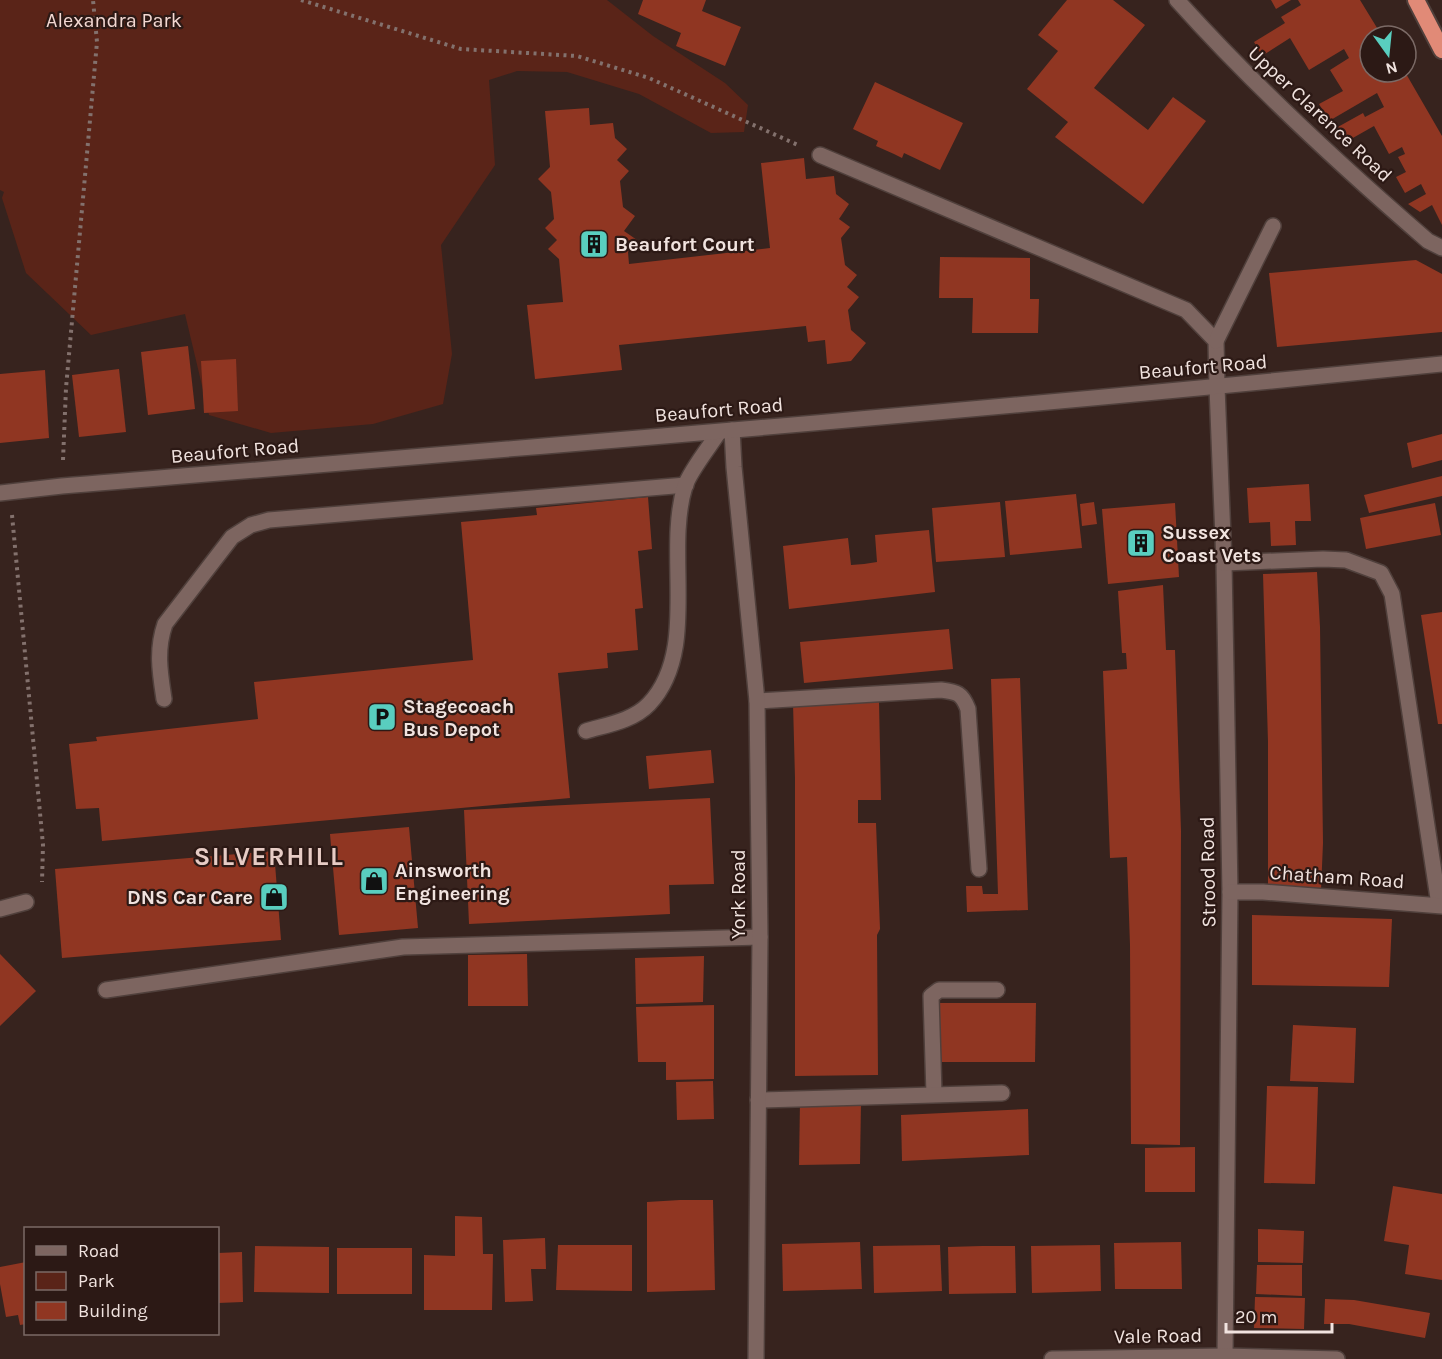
<svg xmlns="http://www.w3.org/2000/svg" width="1442" height="1359" font-family="Karla,sans-serif">
<style>
.green{fill:#5a2418}
.building{fill:#903622}
.lines{fill:none;stroke-linecap:round;stroke-linejoin:round}
.service-casing{stroke:#50403c;stroke-width:18}
.minor-casing{stroke:#50403c;stroke-width:18}
.trunk-casing{stroke:#50403c;stroke-width:20}
.path{stroke:#83716d;stroke-width:4;stroke-dasharray:3 4.5;stroke-linecap:butt}
.service{stroke:#7d6560;stroke-width:15}
.minor{stroke:#7d6560;stroke-width:15}
.trunk{stroke:#e18a77;stroke-width:16}
.labels{text-anchor:middle;dominant-baseline:central;stroke-width:4.5;stroke-linejoin:round;paint-order:stroke}
.park-label{font-size:20px;fill:#f3d8d2;stroke:#2c1915}
.street-label{font-size:20px;fill:#f1e3df;stroke:#2c1915}
.poi-label{font-size:20px;font-weight:bold;fill:#f1e3df;stroke:#2c1915;text-anchor:start}
.district-label{font-size:26px;font-weight:bold;letter-spacing:1.5px;fill:#e7ccc5;stroke:#2c1915}
</style>
<rect width="100%" height="100%" fill="#37231e"/>
<polygon class="green" points="0,0 607,0 653,36 725,83 748,105 744,132 711,133 639,94 567,72 517,71 489,80 495,165 441,245 452,354 443,404 373,424 271,433 209,415 185,314 91,335 26,273 2,198 4,192 0,190"/>
<g class="building">
<polygon points="643,0 706,0 702,11 741,27 725,66 676,46 681,33 638,14"/>
<polygon points="1067,0 1113,0 1145,25 1094,88 1148,130 1173,97 1206,121 1143,204 1055,137 1068,122 1027,89 1058,51 1038,35"/>
<polygon points="1271,0 1291,0 1276,9"/>
<polygon points="1298,0 1360,0 1382,36 1370,36 1370,72 1405,72 1442,136 1442,225 1432,205 1420,212 1408,204 1426,194 1421,184 1405,193 1396,177 1406,172 1398,157 1405,154 1402,147 1389,154 1374,126 1344,143 1336,128 1363,113 1365,117 1384,107 1377,93 1329,121 1319,104 1343,91 1330,70 1349,58 1344,49 1309,70 1290,38 1262,56 1254,42 1285,23 1281,17 1301,5"/>
<polygon points="875,82 963,123 940,170 904,153 902,158 894,154 876,146 878,141 853,129"/>
<polygon points="589,108 590,125 613,123 615,138 627,149 617,160 629,171 620,181 623,207 635,216 624,231 637,240 628,252 629,264 770,248 761,163 804,158 806,179 834,176 836,194 849,204 839,219 850,227 841,238 845,265 857,275 847,287 859,297 848,310 851,330 866,343 851,361 827,364 825,340 808,342 806,326 619,345 622,370 535,379 527,305 563,302 559,259 548,249 557,240 545,228 554,219 551,192 538,179 550,167 545,111"/>
<polygon points="940,257 1030,258 1030,299 1039,299 1038,333 972,333 973,298 939,298"/>
<polygon points="1416,260 1442,274 1442,332 1277,347 1269,273"/>
<polygon points="188,346 195,409 148,415 141,352"/>
<polygon points="236,359 238,411 204,413 201,361"/>
<polygon points="119,369 126,432 79,437 72,375"/>
<polygon points="45,370 49,438 0,443 0,374"/>
<polygon points="1442,434 1442,460 1412,468 1407,443"/>
<polygon points="1442,476 1442,496 1369,513 1364,495"/>
<polygon points="1309,484 1311,521 1295,521 1296,545 1271,546 1270,522 1249,523 1247,488"/>
<polygon points="1076,494 1082,548 1010,555 1005,501"/>
<polygon points="648,497 652,549 638,551 643,608 635,609 638,650 607,653 608,668 558,673 570,798 102,841 99,808 76,809 69,744 97,741 96,737 258,719 254,682 473,660 461,522 537,515 536,508"/>
<polygon points="1000,502 1005,557 936,562 932,508"/>
<polygon points="1094,502 1097,524 1082,526 1080,504"/>
<polygon points="1175,503 1179,577 1108,584 1102,509"/>
<polygon points="1435,503 1441,535 1366,549 1360,518"/>
<polygon points="929,530 935,592 789,609 783,546 848,538 851,565 864,564 877,562 875,535"/>
<polygon points="1317,572 1320,627 1323,843 1321,890 1268,889 1268,742 1263,574"/>
<polygon points="1163,585 1166,650 1175,650 1181,831 1180,1145 1131,1144 1130,945 1127,857 1110,858 1103,671 1127,669 1126,653 1122,653 1118,591"/>
<polygon points="1442,612 1442,724 1438,724 1421,615"/>
<polygon points="949,629 953,669 804,683 800,642"/>
<polygon points="1020,678 1028,910 967,912 966,886 982,886 983,894 998,894 991,679"/>
<polygon points="879,701 881,800 858,800 858,823 876,823 880,929 877,935 878,1075 795,1076 795,778 793,703"/>
<polygon points="711,750 714,783 649,789 646,756"/>
<polygon points="710,798 714,884 669,885 670,914 469,924 464,810"/>
<polygon points="409,827 418,928 339,935 330,834"/>
<polygon points="274,851 281,940 62,958 55,869"/>
<polygon points="1252,915 1392,919 1389,987 1252,985"/>
<polygon points="0,954 36,991 0,1026"/>
<polygon points="527,954 528,1006 468,1006 468,955"/>
<polygon points="704,956 703,1002 636,1004 635,958"/>
<polygon points="935,1003 1036,1003 1035,1062 935,1062"/>
<polygon points="714,1005 714,1079 666,1080 666,1062 638,1062 636,1007"/>
<polygon points="1293,1025 1356,1028 1354,1083 1290,1081"/>
<polygon points="713,1081 714,1119 677,1120 676,1082"/>
<polygon points="1267,1086 1318,1087 1315,1184 1264,1183"/>
<polygon points="800,1102 861,1102 860,1164 799,1165"/>
<polygon points="1028,1109 1029,1155 902,1161 901,1115"/>
<polygon points="1195,1147 1195,1192 1145,1192 1145,1148"/>
<polygon points="1393,1186 1442,1194 1442,1280 1405,1274 1409,1245 1384,1241"/>
<polygon points="680,1200 713,1200 715,1290 647,1292 647,1202"/>
<polygon points="455,1216 482,1217 483,1254 493,1254 492,1310 424,1310 424,1255 455,1256"/>
<polygon points="1258,1229 1304,1231 1303,1263 1258,1262"/>
<polygon points="545,1238 546,1269 531,1269 533,1301 505,1302 503,1240"/>
<polygon points="860,1242 862,1289 783,1291 782,1244"/>
<polygon points="1181,1242 1182,1289 1115,1289 1114,1243"/>
<polygon points="558,1245 632,1245 632,1291 556,1290"/>
<polygon points="940,1245 942,1291 874,1293 873,1246"/>
<polygon points="1100,1245 1101,1291 1032,1293 1031,1246"/>
<polygon points="255,1246 329,1247 329,1293 254,1292"/>
<polygon points="982,1246 1015,1246 1016,1293 949,1294 948,1247"/>
<rect x="337" y="1248" width="75" height="46"/>
<polygon points="242,1252 243,1302 218,1303 218,1253"/>
<polygon points="26,1262 26,1324 20,1325 18,1315 6,1317 0,1284 0,1267"/>
<polygon points="1257,1265 1302,1265 1302,1296 1256,1294"/>
<polygon points="1255,1297 1305,1298 1304,1329 1254,1328"/>
<polygon points="1325,1299 1354,1300 1430,1313 1425,1338 1349,1324 1324,1324"/>
</g>
<g class="lines">
<g class="service-casing">
<g id="service">
<polyline points="820,155 1186,310 1216,341 1217,387"/>
<polyline points="1216,341 1273,226"/>
<path d="M164 699C160 673 156 650 165 624L232 537 251 525 269 520 686 485"/>
<path d="M757 701 941 690C957 692 962 693 968 709L979 869"/>
<path d="M586 731C606 725 633 721 649 704 700 650 664 554 685 486 690 471 710 446 719 432"/>
<polyline points="106,990 403,947 760,937"/>
<polyline points="934,1094 931,996 939,990 997,990"/>
<polyline points="758,1100 1002,1093"/>
</g>
</g>
<g class="minor-casing">
<g id="minor">
<path d="M1177 0C1255 87 1340 165 1428 241L1442 248"/>
<polyline points="1217,387 1224,563 1230,892 1225,1356"/>
<polyline points="732,430 734,467 757,701 760,937 756,1359"/>
<path d="M0 493 62 486C522 448 983 411 1442 364"/>
<polyline points="1224,563 1323,559 1346,560 1381,573 1392,594 1439,905"/>
<polyline points="1230,892 1263,892 1442,906"/>
<polyline points="0,909 26,902"/>
<polyline points="1052,1359 1225,1356 1337,1359"/>
</g>
</g>
<g class="trunk-casing">
<polyline id="trunk" points="1416,0 1442,50"/>
</g>
<g class="path">
<polyline points="301,0 461,49 577,56 649,78 798,145"/>
<polyline points="63,460 66,388 97,42 93,0"/>
<polyline points="12,515 43,845 42,882"/>
</g>
<use href="#service" class="service"/>
<use href="#minor" class="minor"/>
<use href="#trunk" class="trunk"/>
</g>
<defs>
<g id="building-square" transform="scale(1.5)"><rect x="-9" y="-9" width="18" height="18" rx="4" fill="#59cebf" stroke="#2c1915"/><path d="M-4-6H4V6H1V3H-1V6H-4ZM-2.5-4.3h1.7v1.8h-1.7ZM.8-4.3h1.7v1.8H.8ZM-2.5-1h1.7V.8h-1.7ZM.8-1h1.7V.8H.8Z" fill="#111"/></g>
<g id="parking-square" transform="scale(1.5)"><rect x="-9" y="-9" width="18" height="18" rx="4" fill="#59cebf" stroke="#2c1915"/><path d="M-3.5-5.5H1a3.5 3.5 0 0 1 0 7H-1V5.5H-3.5ZM-1-3.4V-.6H.8a1.4 1.4 0 0 0 0-2.8Z" fill="#111"/></g>
<g id="shop-square" transform="scale(1.5)"><rect x="-9" y="-9" width="18" height="18" rx="4" fill="#59cebf" stroke="#2c1915"/><path d="M-5-2.5h2.3a2.7 3.5 0 0 1 5.4 0H5L5.5 6h-11ZM-1.5-2.5h3a1.5 2.3 0 0 0-3 0Z" fill="#111"/></g>
</defs>
<g fill-rule="evenodd">
<use href="#building-square" x="594" y="244"/>
<use href="#building-square" x="1141" y="543"/>
<use href="#parking-square" x="382" y="717"/>
<use href="#shop-square" x="374" y="881"/>
<use href="#shop-square" x="274" y="897"/>
</g>
<g class="labels">
<g class="park-label">
<text x="114" y="20">Alexandra Park</text>
</g>
<g class="street-label">
<text transform="translate(1320 114) rotate(43)">Upper Clarence Road</text>
<text transform="translate(1203 367) rotate(-5)">Beaufort Road</text>
<text transform="translate(719 410) rotate(-5)">Beaufort Road</text>
<text transform="translate(235 451) rotate(-5)">Beaufort Road</text>
<text transform="translate(1208 872) rotate(-91)">Strood Road</text>
<text transform="translate(1337 877) rotate(4)">Chatham Road</text>
<text transform="translate(738 894) rotate(-90)">York Road</text>
<text transform="translate(1158 1336) rotate(-1)">Vale Road</text>
</g>
<g class="poi-label">
<text x="615" y="244">Beaufort Court</text>
<text x="1162" y="532">Sussex<tspan x="1162" dy="23">Coast Vets</tspan></text>
<text x="403" y="706">Stagecoach<tspan x="403" dy="23">Bus Depot</tspan></text>
<text x="395" y="870">Ainsworth<tspan x="395" dy="23">Engineering</tspan></text>
<text x="253" y="897" text-anchor="end">DNS Car Care</text>
</g>
<g class="district-label">
<text x="269" y="856">SILVERHILL</text>
</g>
</g>
<rect x="24" y="1227" width="195" height="108" fill="#2c1915" stroke="#7b6a66" stroke-width="1.5"/>
<rect x="36" y="1246" width="30" height="9" fill="#7d6560" stroke="#7b6a66" stroke-width="1.5"/>
<text x="78" y="1257" font-size="18" fill="#f1e3df">Road</text>
<rect x="36" y="1272" width="30" height="18" fill="#5a2418" stroke="#7b6a66" stroke-width="1.5"/>
<text x="78" y="1287" font-size="18" fill="#f1e3df">Park</text>
<rect x="36" y="1302" width="30" height="18" fill="#903622" stroke="#7b6a66" stroke-width="1.5"/>
<text x="78" y="1317" font-size="18" fill="#f1e3df">Building</text>
<g transform="translate(1388 54) rotate(165)"><circle r="28" fill="#2c1915" stroke="#7b6a66" stroke-width="1.5"/>
<path d="M0-4.5L10 22L0 15L-10 22Z" fill="#59cebf"/>
<text y="-9" font-size="16" font-weight="bold" text-anchor="middle" fill="#f1e3df">N</text>
</g>
<path d="M1226 1323v9h106v-9" fill="none" stroke="#f1e3df" stroke-width="3"/>
<text x="1235" y="1323" font-size="18" fill="#f1e3df" stroke="#2c1915" stroke-width="4.5" paint-order="stroke">20 m</text>
</svg>
